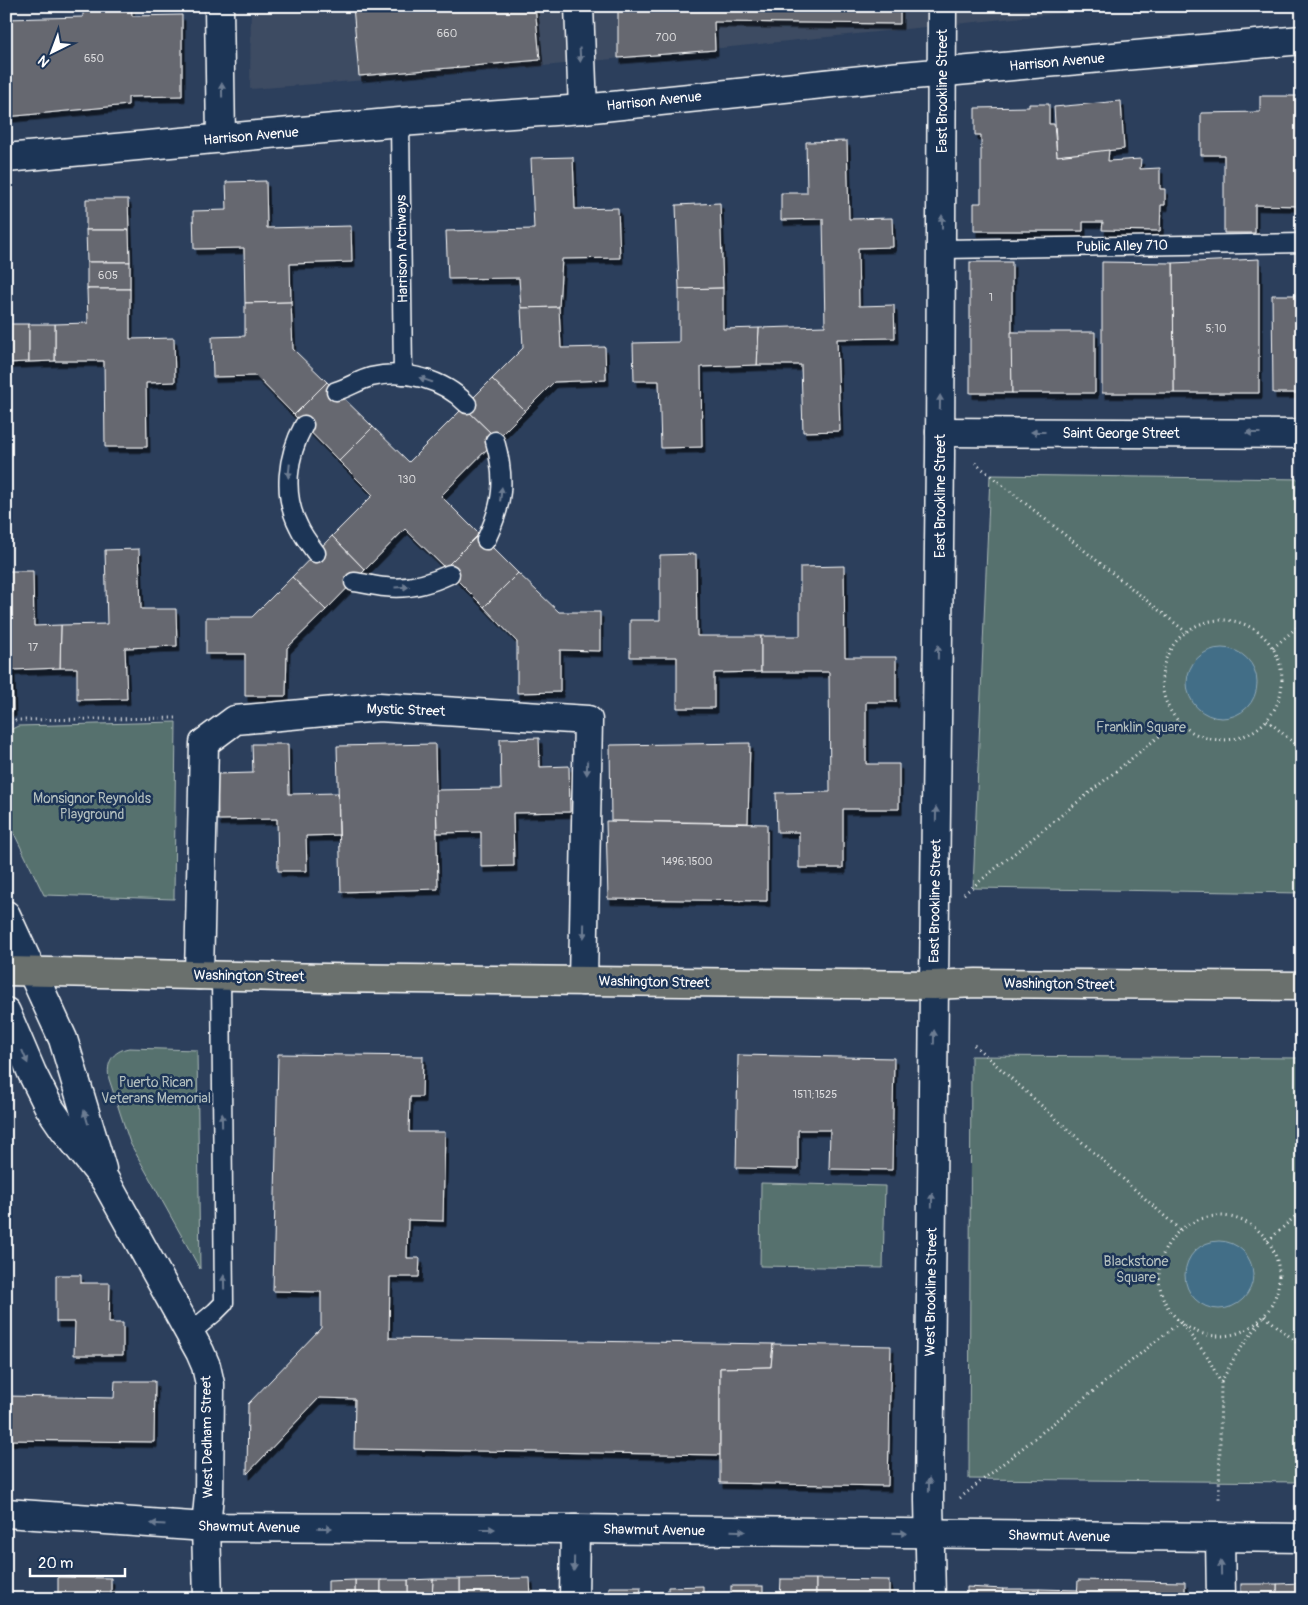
<svg xmlns="http://www.w3.org/2000/svg" width="1308" height="1605" font-family="Pangolin,sans-serif">
<style>
.built{fill:#3d4b62}
.green{fill:#56716e;stroke:#aab8b6}
.water{fill:#426e87;stroke:#8ea8b7}
.building{fill:#666870;stroke:#fff;filter:url(#shadow)}
.lines{fill:none;stroke-linecap:round;stroke-linejoin:round}
.service-casing{stroke:#fff;stroke-width:21}
.minor-casing{stroke:#fff;stroke-width:31}
.secondary-casing{stroke:#fff;stroke-width:31}
.primary-casing{stroke:#fff;stroke-width:31}
.path{stroke:#fff;stroke-width:3;stroke-dasharray:1 4;stroke-linecap:butt}
.service{stroke:#1d3557;stroke-width:18}
.minor{stroke:#1d3557;stroke-width:28}
.secondary{stroke:#1d3557;stroke-width:28}
.primary{stroke:#6a706d;stroke-width:28}
.oneway{fill:#6c7c92}
.labels{text-anchor:middle;dominant-baseline:central;stroke-width:5;stroke-linejoin:round;paint-order:stroke}
.number-label{font-size:11px;fill:#d9d9db}
.street-label{font-size:14px;fill:#fff;stroke:#1d3557}
.park-label{font-size:14px;fill:#b3bfbe;stroke:#1d3557}
</style>
<defs>
<filter id="shadow"><feDropShadow dx="3" dy="5.5" stdDeviation="0" flood-color="#0009"/></filter>
</defs>
<rect width="100%" height="100%" fill="#2c3f5c"/>
<filter id="ink" filterUnits="userSpaceOnUse"><feTurbulence type="fractalNoise" baseFrequency=".02" numOctaves="2"/><feDisplacementMap in="SourceGraphic" scale="10" xChannelSelector="R" yChannelSelector="G"/><feConvolveMatrix kernelMatrix="1 2 1 2 8 2 1 2 1" color-interpolation-filters="sRGB"/></filter>
<g filter="url(#ink)">
<polygon class="built" points="251,6 1131,6 534,67 250,89"/>
<g class="green">
<polygon points="990,475 1302,479 1302,893 973,888"/>
<polygon points="176,722 174,899 44,895 6,817 6,732 18,726"/>
<path d="M129 1048 197 1050 200 1269 130 1143 109 1079C106 1063 112 1051 129 1048Z"/>
<polygon points="971,1056 1302,1058 1302,1482 969,1479"/>
<polygon points="761,1183 885,1186 883,1268 760,1266"/>
</g>
<g class="water">
<circle cx="1222" cy="683" r="35"/>
<circle cx="1219" cy="1275" r="34"/>
</g>
<g class="building">
<polygon points="83,6 131,6 132,16 182,15 182,96 128,97 128,105 6,117 6,19 83,17"/>
<polygon points="353,6 535,6 540,60 359,76"/>
<polygon points="618,6 900,6 900,24 714,22 715,50 618,58"/>
<polygon points="1260,96 1302,96 1302,206 1255,205 1255,233 1224,233 1224,155 1201,155 1201,113 1260,112"/>
<polygon points="1121,101 1124,149 1057,156 1054,107"/>
<polygon points="1029,104 1049,104 1049,124 1054,124 1057,156 1109,150 1108,161 1141,159 1140,169 1160,168 1160,189 1165,189 1165,205 1161,205 1160,231 1102,230 1103,222 1083,222 1083,231 974,231 974,203 981,203 981,135 975,135 975,108 1029,107"/>
<polygon points="847,141 849,219 892,218 893,247 858,248 859,306 894,305 895,338 837,339 840,431 803,432 801,365 757,365 759,328 825,326 823,219 781,220 781,193 807,193 806,142"/>
<polygon points="573,157 575,209 618,208 620,258 562,259 559,307 521,308 519,278 448,279 446,231 534,229 531,158"/>
<polygon points="266,181 267,228 351,226 352,262 290,264 291,302 245,303 244,248 194,249 193,211 227,210 226,182"/>
<polygon points="86,199 128,199 129,230 86,230"/>
<polygon points="720,203 723,288 679,289 676,205"/>
<polygon points="86,230 129,230 130,262 87,262"/>
<polygon points="1259,259 1259,393 1174,393 1173,263"/>
<rect x="87" y="262" width="43" height="27"/>
<rect x="970" y="262" width="42" height="131"/>
<polygon points="1102,262 1173,263 1174,393 1102,393"/>
<polygon points="723,288 723,329 759,328 757,365 701,367 702,447 661,448 659,381 634,381 633,343 679,342 679,289"/>
<polygon points="87,289 130,289 130,339 174,338 175,382 146,383 147,447 105,447 104,361 55,361 55,324 88,323"/>
<polygon points="1272,295 1302,295 1302,393 1273,393"/>
<polygon points="291,302 293,349 327,382 294,415 256,376 213,377 212,337 245,336 245,303"/>
<polygon points="559,307 561,348 605,347 606,380 554,382 525,411 492,379 523,348 521,308"/>
<polygon points="6,324 29,324 29,362 6,363"/>
<polygon points="29,324 55,324 55,361 29,362"/>
<polygon points="1011,332 1095,332 1095,393 1012,393"/>
<polygon points="492,379 525,411 497,439 464,407"/>
<polygon points="327,382 373,427 339,461 294,415"/>
<polygon points="464,407 497,439 441,496 479,534 445,568 405,529 365,570 332,536 373,495 339,461 373,427 409,462"/>
<polygon points="479,534 518,573 484,607 445,568"/>
<polygon points="332,536 365,570 326,610 292,577"/>
<polygon points="139,549 141,609 176,609 177,646 125,648 127,699 77,700 77,668 60,668 61,625 107,624 105,550"/>
<polygon points="696,554 697,636 761,636 761,672 714,673 714,708 677,708 677,657 630,657 630,620 660,620 660,555"/>
<polygon points="844,566 845,657 896,657 896,702 866,702 866,764 899,764 899,809 843,809 843,868 799,868 799,832 777,832 776,793 830,792 829,672 761,672 761,636 800,636 800,567"/>
<polygon points="6,571 33,571 34,626 61,625 60,668 12,670 13,711 6,711"/>
<polygon points="518,573 559,612 600,612 600,651 560,650 560,692 517,693 517,642 484,607"/>
<polygon points="292,577 326,610 287,648 286,696 245,696 245,654 206,654 206,617 252,617"/>
<polygon points="539,738 540,767 569,766 570,812 513,813 514,866 481,867 481,832 437,833 436,790 501,789 500,739"/>
<polygon points="750,743 748,823 611,821 610,745"/>
<polygon points="252,744 288,744 289,794 338,793 339,835 306,836 307,871 278,871 277,819 218,820 217,774 253,773"/>
<polygon points="435,744 438,889 341,892 337,746"/>
<polygon points="606,821 767,824 767,901 608,899"/>
<polygon points="278,1054 423,1056 422,1097 410,1097 409,1132 445,1132 443,1221 408,1220 407,1258 420,1258 419,1277 390,1277 389,1338 773,1344 771,1367 720,1368 720,1455 354,1449 355,1399 319,1398 247,1474 248,1404 321,1328 321,1292 273,1291"/>
<polygon points="738,1055 894,1058 892,1170 829,1169 830,1130 798,1130 798,1169 736,1168"/>
<polygon points="56,1275 81,1275 81,1283 110,1283 109,1323 123,1323 123,1355 74,1355 75,1322 56,1322"/>
<polygon points="773,1344 891,1346 888,1486 720,1483 720,1368 771,1367"/>
<polygon points="115,1381 155,1381 154,1442 6,1440 6,1396 114,1398"/>
<polygon points="58,1577 111,1578 111,1598 58,1598"/>
<polygon points="530,1578 531,1599 460,1599 460,1579"/>
<polygon points="433,1579 460,1579 460,1599 432,1599"/>
<polygon points="433,1579 432,1599 408,1599 408,1580"/>
<polygon points="781,1579 816,1579 816,1599 780,1599"/>
<polygon points="816,1579 889,1580 889,1599 816,1599"/>
<rect x="355" y="1580" width="26" height="19"/>
<polygon points="355,1580 355,1599 328,1599 328,1581"/>
<rect x="381" y="1580" width="27" height="19"/>
<polygon points="1078,1580 1185,1582 1185,1599 1077,1599"/>
<polygon points="1302,1583 1302,1599 1277,1599 1277,1584"/>
<rect x="1241" y="1584" width="36" height="15"/>
<polygon points="703,1586 703,1599 668,1599 668,1587"/>
<rect x="731" y="1586" width="32" height="13"/>
<polygon points="609,1587 641,1587 640,1599 609,1599"/>
<polygon points="967,1587 1003,1589 1003,1599 967,1599"/>
<rect x="1003" y="1589" width="36" height="10"/>
<polygon points="1039,1589 1078,1590 1077,1599 1039,1599"/>
<rect x="640" y="1592" width="28" height="7"/>
<rect x="703" y="1594" width="28" height="5"/>
</g>
<g class="lines">
<g class="service-casing">
<g id="service">
<polyline points="400,122 403,375"/>
<polyline points="942,249 1302,243"/>
<path d="M336 391C346 389 359 380 371 377 405 369 443 379 467 404"/>
<path d="M304 425C287 456 282 495 299 527 303 536 310 545 316 553"/>
<path d="M486 540C503 504 506 480 495 441"/>
<path d="M354 582C364 583 374 586 385 587 408 590 429 584 450 574"/>
<polyline points="190,1333 215,1312 224,1303 221,976"/>
</g>
</g>
<g class="minor-casing">
<g id="minor">
<polyline points="219,6 221,139"/>
<polyline points="579,6 583,109"/>
<polyline points="940,432 1302,434"/>
<polyline points="199,975 204,743 235,720 379,707 588,720 583,981"/>
<polyline points="1220,1537 1221,1599"/>
<polyline points="574,1599 575,1529"/>
<polyline points="931,1599 929,1500 934,985"/>
</g>
</g>
<g class="secondary-casing">
<g id="secondary">
<polyline points="6,158 400,122 583,109 891,77 1302,40"/>
<polyline points="6,915 63,1039 102,1169"/>
<polyline points="934,985 940,457 942,6"/>
<polyline points="6,1012 32,1073 49,1107 64,1129 105,1180 200,1352 206,1366 210,1384 209,1495 206,1527 208,1599"/>
<polyline points="6,1513 206,1527 575,1529 1302,1538"/>
</g>
</g>
<g class="primary-casing">
<polyline id="primary" points="6,971 327,978 934,985 976,983 1302,986"/>
</g>
<g class="path">
<polyline points="975,463 1186,632"/>
<circle cx="1222" cy="680" r="60"/>
<polyline points="1273,648 1302,623"/>
<polyline points="1267,720 1302,750"/>
<polyline points="6,725 16,720 177,718"/>
<polyline points="964,894 1178,721"/>
<polyline points="974,1045 1180,1230"/>
<circle cx="1219" cy="1276" r="60"/>
<polyline points="1268,1241 1302,1210"/>
<polyline points="1265,1316 1302,1347"/>
<polyline points="1221,1382 1236,1355 1261,1321"/>
<polyline points="960,1498 1180,1322 1207,1356 1221,1383 1219,1499"/>
</g>
<use href="#service" class="service"/>
<use href="#minor" class="minor"/>
<use href="#secondary" class="secondary"/>
<use href="#primary" class="primary"/>
</g>
<defs><path id="oneway-solid" d="M-6-.8H1V-3.2L6.5 0L1 3.2V.8H-6Z" transform="scale(1.25)"/></defs>
<g class="oneway">
<use href="#oneway-solid" transform="translate(580 55) rotate(87)"/>
<use href="#oneway-solid" transform="translate(222 90) rotate(-91)"/>
<use href="#oneway-solid" transform="translate(942 222) rotate(-90)"/>
<use href="#oneway-solid" transform="translate(426 380) rotate(-161)"/>
<use href="#oneway-solid" transform="translate(940 402) rotate(-89)"/>
<use href="#oneway-solid" transform="translate(1038 432) rotate(-180)"/>
<use href="#oneway-solid" transform="translate(1253 433) rotate(-180)"/>
<use href="#oneway-solid" transform="translate(289 471) rotate(96)"/>
<use href="#oneway-solid" transform="translate(501 494) rotate(-83)"/>
<use href="#oneway-solid" transform="translate(402 587) rotate(-3)"/>
<use href="#oneway-solid" transform="translate(938 652) rotate(-89)"/>
<use href="#oneway-solid" transform="translate(587 768) rotate(91)"/>
<use href="#oneway-solid" transform="translate(936 814) rotate(-89)"/>
<use href="#oneway-solid" transform="translate(584 931) rotate(91)"/>
<use href="#oneway-solid" transform="translate(934 1037) rotate(-89)"/>
<use href="#oneway-solid" transform="translate(25 1057) rotate(67)"/>
<use href="#oneway-solid" transform="translate(86 1117) rotate(-107)"/>
<use href="#oneway-solid" transform="translate(222 1120) rotate(-91)"/>
<use href="#oneway-solid" transform="translate(932 1200) rotate(-89)"/>
<use href="#oneway-solid" transform="translate(224 1282) rotate(-91)"/>
<use href="#oneway-solid" transform="translate(929 1485) rotate(-89)"/>
<use href="#oneway-solid" transform="translate(158 1524) rotate(-176)"/>
<use href="#oneway-solid" transform="translate(325 1528)"/>
<use href="#oneway-solid" transform="translate(488 1529)"/>
<use href="#oneway-solid" transform="translate(738 1531) rotate(1)"/>
<use href="#oneway-solid" transform="translate(900 1533) rotate(1)"/>
<use href="#oneway-solid" transform="translate(574 1564) rotate(91)"/>
<use href="#oneway-solid" transform="translate(1221 1568) rotate(-91)"/>
</g>
</g>
<g class="labels">
<g class="number-label">
<text x="447" y="33">660</text>
<text x="666" y="37">700</text>
<text x="94" y="58">650</text>
<text x="108" y="275">605</text>
<text x="991" y="297">1</text>
<text x="1216" y="328">5;10</text>
<text x="407" y="479">130</text>
<text x="33" y="647">17</text>
<text x="687" y="861">1496;1500</text>
<text x="815" y="1094">1511;1525</text>
</g>
<g class="street-label">
<text transform="translate(1057 62) rotate(-5)">Harrison Avenue</text>
<text transform="translate(942 91) rotate(-90)">East Brookline Street</text>
<text transform="translate(654 101) rotate(-6)">Harrison Avenue</text>
<text transform="translate(251 136) rotate(-5)">Harrison Avenue</text>
<text transform="translate(1122 246) rotate(-1)">Public Alley 710</text>
<text transform="translate(402 249) rotate(-91)">Harrison Archways</text>
<text x="1121" y="433">Saint George Street</text>
<text transform="translate(940 496) rotate(-90)">East Brookline Street</text>
<text transform="translate(406 710) rotate(2)">Mystic Street</text>
<text transform="translate(935 901) rotate(-89)">East Brookline Street</text>
<text transform="translate(249 976) rotate(1)">Washington Street</text>
<text transform="translate(654 982) rotate(1)">Washington Street</text>
<text transform="translate(1059 984) rotate(1)">Washington Street</text>
<text transform="translate(931 1292) rotate(-89)">West Brookline Street</text>
<text transform="translate(207 1437) rotate(-91)">West Dedham Street</text>
<text transform="translate(249 1527) rotate(1)">Shawmut Avenue</text>
<text transform="translate(654 1530) rotate(1)">Shawmut Avenue</text>
<text transform="translate(1059 1536) rotate(1)">Shawmut Avenue</text>
</g>
<g class="park-label">
<text x="1141" y="727">Franklin Square</text>
<text x="92" y="798">Monsignor Reynolds<tspan x="92" dy="16">Playground</tspan></text>
<text x="156" y="1082">Puerto Rican<tspan x="156" dy="16">Veterans Memorial</tspan></text>
<text x="1136" y="1261">Blackstone<tspan x="1136" dy="16">Square</tspan></text>
</g>
</g>
<rect width="1308" height="1605" fill="none" stroke="#1d3557" stroke-width="25"/>
<rect x="12" y="12" width="1283" height="1580" fill="none" stroke="#fff" stroke-width="2" filter="url(#ink)"/>
<g transform="translate(52 52) rotate(222)" stroke="#1d3557" stroke-width="4" paint-order="stroke">
<path d="M0-4L9 19L0 12L-9 19Z" fill="#ffffff"/>
<text y="-8" font-size="14" font-weight="bold" text-anchor="middle" fill="#ffffff">N</text>
</g>
<path d="M30 1568v8h95v-8" fill="none" stroke="#ffffff" stroke-width="2.5"/>
<text x="38" y="1568" font-size="15" fill="#ffffff" stroke="#1d3557" stroke-width="4" paint-order="stroke">20 m</text>
</svg>
